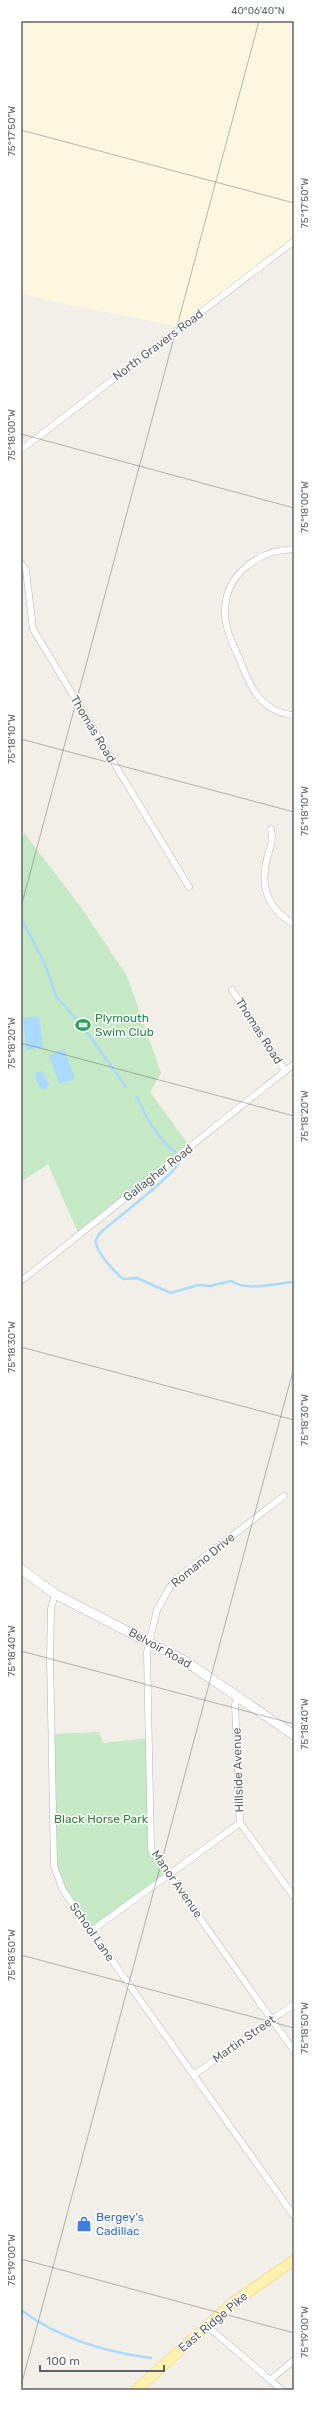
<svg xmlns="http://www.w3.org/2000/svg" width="315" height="2411" font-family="Rubik,sans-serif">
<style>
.commercial{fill:#fef7e0}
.green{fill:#c5e8c5}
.water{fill:#aadaff}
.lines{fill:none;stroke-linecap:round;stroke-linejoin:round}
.stream{stroke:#aadaff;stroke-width:2.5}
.street-casing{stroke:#b5b8bc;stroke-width:7}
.secondary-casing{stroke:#b6babf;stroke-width:10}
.primary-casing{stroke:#f2c960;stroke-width:11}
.street{stroke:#fff;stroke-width:6}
.secondary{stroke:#fff;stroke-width:9}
.primary{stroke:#fff2af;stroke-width:10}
.ticks{fill:none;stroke:#5f6368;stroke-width:1;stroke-opacity:0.45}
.labels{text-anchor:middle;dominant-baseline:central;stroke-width:3;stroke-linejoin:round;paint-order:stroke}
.street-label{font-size:12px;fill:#5f6368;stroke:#fff}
.leisure-label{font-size:12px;fill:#27864d;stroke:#fff;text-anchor:start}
.park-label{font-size:12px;fill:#348238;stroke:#fff}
.shop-label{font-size:12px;fill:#366cbe;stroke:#fff;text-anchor:start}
.neatline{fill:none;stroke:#5f6368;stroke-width:1.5}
.ticks-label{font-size:10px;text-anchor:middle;fill:#5f6368}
</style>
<rect width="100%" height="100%" fill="#f1efe8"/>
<polygon class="commercial" points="21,21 294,21 294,241 181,327 55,302 21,293"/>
<g class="green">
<polygon points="25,834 80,906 127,976 161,1073 150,1092 190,1147 79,1235 48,1164 21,1182 21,836"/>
<polygon points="99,1732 103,1743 149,1738 151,1849 169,1874 91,1931 63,1890 54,1866 51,1734"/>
</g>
<g class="water">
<polygon points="39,1016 43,1048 26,1050 23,1018"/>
<polygon points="64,1049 75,1079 59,1084 49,1055"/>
<polygon points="42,1071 49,1084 45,1090 40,1088 35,1076 37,1072"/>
</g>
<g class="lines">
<g class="stream">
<polyline points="21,918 45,964 56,996 84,1028 126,1087"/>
<path d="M136 1097C141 1103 142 1109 146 1116 153 1128 164 1144 175 1152"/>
<path d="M180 1160C180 1171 113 1221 101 1232 99 1234 97 1238 96 1240 94 1251 115 1272 123 1279L137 1278 171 1293 198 1285 210 1286 231 1281C247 1292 276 1283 294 1282"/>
<path d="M21 2310C60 2339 104 2352 151 2358"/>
</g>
<g class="street-casing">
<g id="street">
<polyline points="21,450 294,241"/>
<path d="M294 549C259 550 225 574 225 611 225 629 232 643 239 658 249 685 261 713 294 715"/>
<polyline points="21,563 26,570 33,629 189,887"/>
<path d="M271 829C273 840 271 845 268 855 259 885 267 909 294 924"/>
<polyline points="232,990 285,1071"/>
<polyline points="21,1281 294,1064"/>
<polyline points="284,1496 177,1578 170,1587 157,1610 147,1652 151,1849 294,2051"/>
<polyline points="55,1594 51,1609 50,1656 54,1866 63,1890 91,1931 294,2216"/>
<polyline points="240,1698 235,1704 240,1823 294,1897"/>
<polyline points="91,1931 240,1823"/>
<polyline points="195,2074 294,2004"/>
<polyline points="206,2325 282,2390"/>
<polyline points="270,2380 294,2360"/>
</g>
</g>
<g class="secondary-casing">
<polyline id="secondary" points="21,1569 55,1594 185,1661 294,1735"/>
</g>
<g class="primary-casing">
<polyline id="primary" points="136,2390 231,2304 294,2260"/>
</g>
<use href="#street" class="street"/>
<use href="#secondary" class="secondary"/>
<use href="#primary" class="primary"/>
</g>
<path class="ticks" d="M21 130 294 203M21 434 294 508M21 739 294 812M21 907 259 21M21 1043 294 1116M21 1347 294 1420M21 1651 294 1724M21 1955 294 2028M21 2259 294 2333M21 2386 294 1367"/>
<defs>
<g id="stadium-bare" transform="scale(1.2)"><path d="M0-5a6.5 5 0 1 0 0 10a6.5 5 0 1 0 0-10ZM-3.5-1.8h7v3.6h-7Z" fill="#2e9e5b" stroke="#fff" stroke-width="2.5" paint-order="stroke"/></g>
<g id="shop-bare" transform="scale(1.2)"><path d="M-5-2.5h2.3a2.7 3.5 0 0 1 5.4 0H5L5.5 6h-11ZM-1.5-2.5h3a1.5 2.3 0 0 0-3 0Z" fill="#3f7fe0" stroke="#fff" stroke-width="2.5" paint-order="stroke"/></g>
</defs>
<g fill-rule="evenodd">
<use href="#stadium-bare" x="83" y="1025"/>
<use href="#shop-bare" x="84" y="2224"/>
</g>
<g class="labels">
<g class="street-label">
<text transform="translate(158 345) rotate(-37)">North Gravers Road</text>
<text transform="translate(93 729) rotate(59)">Thomas Road</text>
<text transform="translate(259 1031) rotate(57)">Thomas Road</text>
<text transform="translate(158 1173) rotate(-38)">Gallagher Road</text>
<text transform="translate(203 1560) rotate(-39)">Romano Drive</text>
<text transform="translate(160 1648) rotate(29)">Belvoir Road</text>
<text transform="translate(238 1770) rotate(-92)">Hillside Avenue</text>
<text transform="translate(177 1884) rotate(55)">Manor Avenue</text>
<text transform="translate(92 1932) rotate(55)">School Lane</text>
<text transform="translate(244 2039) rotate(-35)">Martin Street</text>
<text transform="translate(213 2322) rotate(-40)">East Ridge Pike</text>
</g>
<g class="leisure-label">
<text x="95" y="1018">Plymouth<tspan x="95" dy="14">Swim Club</tspan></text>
</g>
<g class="park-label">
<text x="101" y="1819">Black Horse Park</text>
</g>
<g class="shop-label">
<text x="96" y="2217">Bergey's<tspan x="96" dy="14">Cadillac</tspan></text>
</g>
</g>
<rect width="315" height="2411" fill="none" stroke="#ffffff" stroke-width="44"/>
<path d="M40 2365v6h124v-6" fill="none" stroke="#5f6368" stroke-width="2"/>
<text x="46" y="2365" font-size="12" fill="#5f6368" stroke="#ffffff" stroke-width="3" paint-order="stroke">100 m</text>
<rect x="22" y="22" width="271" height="2367" class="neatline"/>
<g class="ticks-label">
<text x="258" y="14">40°06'40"N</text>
<text transform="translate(11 131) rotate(-90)" y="4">75°17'50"W</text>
<text transform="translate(304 203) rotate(-90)" y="4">75°17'50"W</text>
<text transform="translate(11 435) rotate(-90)" y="4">75°18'00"W</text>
<text transform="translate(304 507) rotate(-90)" y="4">75°18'00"W</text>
<text transform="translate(11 739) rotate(-90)" y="4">75°18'10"W</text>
<text transform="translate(304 811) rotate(-90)" y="4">75°18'10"W</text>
<text transform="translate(11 1043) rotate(-90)" y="4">75°18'20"W</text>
<text transform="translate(304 1116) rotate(-90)" y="4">75°18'20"W</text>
<text transform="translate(11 1347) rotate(-90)" y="4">75°18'30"W</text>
<text transform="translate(304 1420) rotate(-90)" y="4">75°18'30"W</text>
<text transform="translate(11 1651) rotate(-90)" y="4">75°18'40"W</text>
<text transform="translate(304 1724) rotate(-90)" y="4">75°18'40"W</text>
<text transform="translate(11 1955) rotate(-90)" y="4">75°18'50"W</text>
<text transform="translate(304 2028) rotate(-90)" y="4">75°18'50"W</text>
<text transform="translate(11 2260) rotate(-90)" y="4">75°19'00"W</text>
<text transform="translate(304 2332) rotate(-90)" y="4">75°19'00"W</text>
</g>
</svg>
